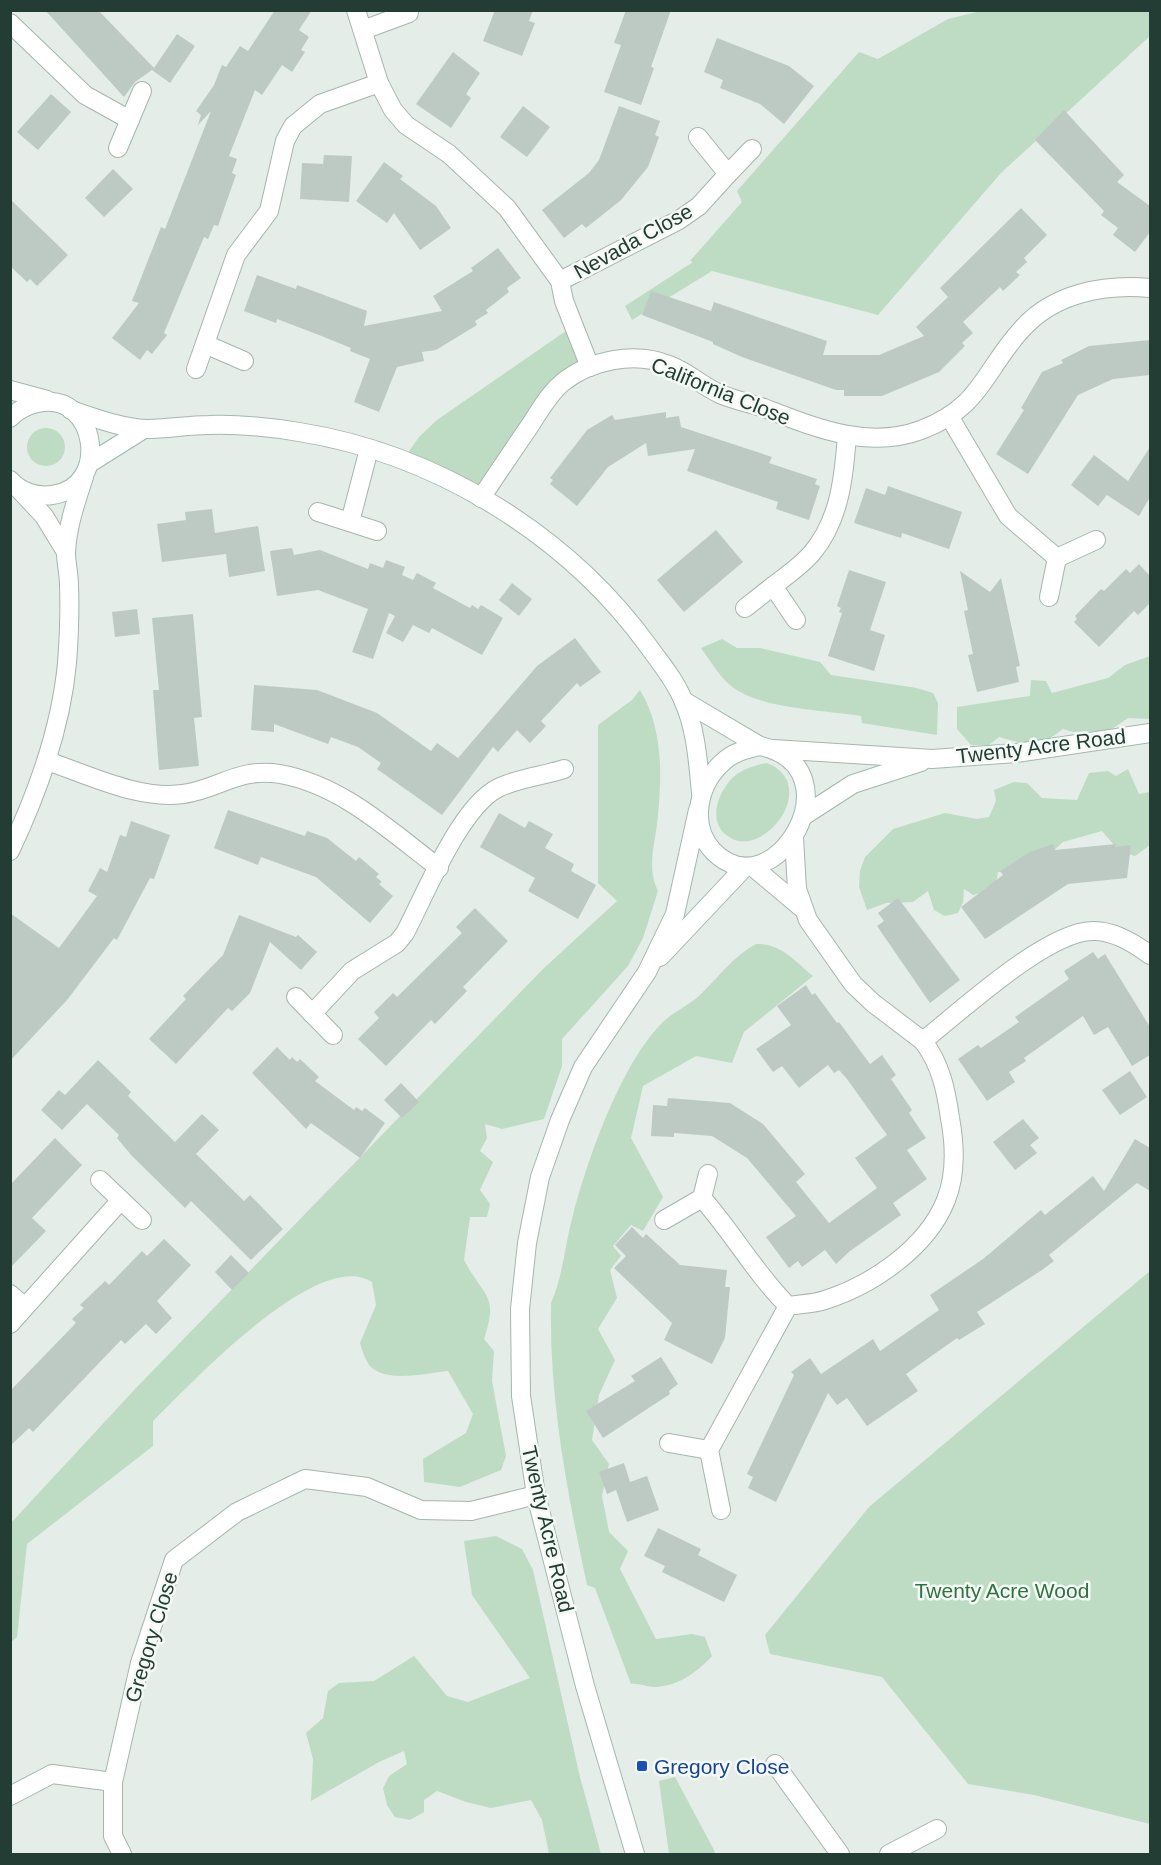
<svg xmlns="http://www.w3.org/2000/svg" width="1161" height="1865" font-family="Helvetica,sans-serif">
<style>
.green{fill:#bedcc3}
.building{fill:#bdcac3}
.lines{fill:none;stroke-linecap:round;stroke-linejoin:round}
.street-casing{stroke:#a7b5ae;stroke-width:20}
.secondary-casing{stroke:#a3b8ae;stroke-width:20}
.street{stroke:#fff;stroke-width:18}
.secondary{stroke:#fff;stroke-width:18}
.transit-dot{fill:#1a4fb4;stroke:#f5f9f6;stroke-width:2}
.labels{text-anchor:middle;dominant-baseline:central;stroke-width:5;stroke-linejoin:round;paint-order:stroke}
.street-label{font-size:21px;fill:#243d34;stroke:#f5f9f6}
.park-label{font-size:21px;fill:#317242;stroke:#f5f9f6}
.transit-label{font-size:21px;fill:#164399;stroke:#f5f9f6;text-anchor:start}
</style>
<rect width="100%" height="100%" fill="#e4ede8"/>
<g class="green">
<polygon points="981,11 1150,11 1150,36 1001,173 878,315 712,271 632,320 625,306 693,262 690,261 742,202 737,191 859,52 878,59 948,19"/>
<polygon points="576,324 590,367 574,374 481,498 403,460 419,437 437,420"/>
<circle cx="46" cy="447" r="19"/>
<path d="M722 639 737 648H760L820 662 831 675 917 688 933 693 938 703 937 735 862 723 861 716C825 710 757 709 730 685 718 675 710 660 701 648Z"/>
<polygon points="1150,656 1150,719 1128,718 1109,731 1073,732 1063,729 1042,744 1017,742 999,737 989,745 971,745 957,729 957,707 1030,696 1031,680 1046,681 1052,693 1108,678 1125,665"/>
<path d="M640 690C664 729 662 780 657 824 654 849 647 868 658 891L643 938 628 966 562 1039V1066L544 1119 502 1129 485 1124 487 1138 480 1151 493 1162 480 1190 490 1204 487 1217H470L464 1260C484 1298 499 1294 484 1339L494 1351 492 1381 506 1456 501 1470 460 1487 424 1482 423 1459 466 1433 473 1414 448 1371C426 1373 386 1384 369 1365 365 1359 362 1350 360 1343L376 1305 372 1282C318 1246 189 1386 153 1421V1446L27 1544 17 1637 11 1642 10 1524 136 1388 543 969 617 901 598 883V725L632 700Z"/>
<path d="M767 763C823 785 760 866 725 834 707 818 720 787 737 774 746 768 756 765 767 763Z"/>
<polygon points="1128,769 1139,794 1150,792 1150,774 1150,845 1135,856 1120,852 1102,831 1063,842 1032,871 998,872 995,889 973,895 964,889 963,902 958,913 945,916 934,910 928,891 913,902 886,903 867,910 859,887 860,871 865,857 893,829 945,813 977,819 989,817 996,801 994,790 1014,782 1027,783 1042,798 1077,800 1089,773 1108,771 1116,776"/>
<path d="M756 944C781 943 795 961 813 976L744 1032 732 1063 696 1056 643 1086 631 1138 663 1197 643 1231 631 1225 613 1246 621 1256 610 1270 617 1298 598 1329 615 1360 599 1395 592 1440 609 1464 602 1496 609 1532 628 1551 620 1569 656 1639 692 1634 705 1637 712 1656C696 1673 679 1686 654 1687 646 1687 640 1683 631 1684L595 1588 587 1585C567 1491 549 1399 551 1303 563 1276 565 1244 573 1215 588 1158 621 1064 662 1023 673 1012 688 1006 699 996 718 978 733 956 756 944Z"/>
<polygon points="1150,1271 1150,1824 1034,1795 968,1784 882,1677 770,1654 765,1635 869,1507"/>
<polygon points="496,1536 522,1549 533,1570 580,1777 601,1854 549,1854 542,1820 531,1800 491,1808 466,1802 437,1791 424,1800 424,1812 410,1820 395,1817 387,1805 383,1788 389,1776 407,1764 404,1751 379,1762 311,1801 313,1759 306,1733 323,1718 328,1691 339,1683 374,1681 414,1656 447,1696 468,1702 530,1678 472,1595 464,1541"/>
<polygon points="675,1777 714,1850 715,1854 669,1854 659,1781"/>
</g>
<g class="building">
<polygon points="45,10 98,10 154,68 177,34 195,46 170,83 152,70 135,82 124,97"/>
<polygon points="275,10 312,10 299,30 309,37 301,50 305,52 292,72 282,65 262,95 255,90 229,156 237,159 232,173 236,175 218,226 214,225 208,239 204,237 164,333 167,335 152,354 147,350 140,360 112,338 139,303 132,301 161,227 165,229 211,111 198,125 201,115 196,111 214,85 222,65 226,67 240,46 248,51"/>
<polygon points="495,10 533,10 529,21 535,23 522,56 483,41"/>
<polygon points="626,10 671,10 651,67 654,68 641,105 604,92 621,45 614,43"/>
<polygon points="717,38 789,66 814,86 784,124 760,104 720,88 723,80 704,72"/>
<polygon points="453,52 480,73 466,94 471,98 451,128 416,104"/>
<polygon points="51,94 71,112 38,150 17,132"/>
<polygon points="523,106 550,127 527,157 500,137"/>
<polygon points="619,106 660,121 655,135 659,137 648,167 621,200 586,228 582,224 564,238 542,210 589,173 599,160"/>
<polygon points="1064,110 1124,175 1117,182 1150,206 1150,232 1135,252 1113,235 1118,228 1101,215 1104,211 1035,140"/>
<polygon points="324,155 352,156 349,202 300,199 302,163 323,164"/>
<polygon points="384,162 403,176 400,179 436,206 451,228 420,250 394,213 387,223 356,201"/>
<polygon points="113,169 133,189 104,217 85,198"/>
<polygon points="10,199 68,255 37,286 30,279 27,282 10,266"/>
<polygon points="1021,208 1047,235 1024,258 1027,262 1016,272 1020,275 1003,291 1000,287 963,322 973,333 962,343 965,346 939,372 882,396 844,396 844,390 836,390 742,357 713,344 713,342 642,315 651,291 711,311 714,302 827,341 823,355 879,355 924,336 916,327 948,297 940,288"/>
<polygon points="498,248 521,278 507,288 509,292 486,310 488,313 475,321 477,325 436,350 422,352 424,361 397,367 379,412 354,402 370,359 350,351 351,348 319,335 277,319 276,323 244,311 257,275 296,289 297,285 367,311 364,326 442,311 433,296 473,271 471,268"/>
<polygon points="1150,340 1150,375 1113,379 1078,395 1028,474 996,454 1024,410 1021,408 1042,372 1063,363 1061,360 1089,346"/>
<polygon points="666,412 666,418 679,416 681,427 772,457 769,463 817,479 815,484 820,486 809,520 776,509 778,502 687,471 695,449 648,456 646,443 608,467 577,506 550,484 553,480 550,478 587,430 612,415 615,420"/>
<polygon points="1150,447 1150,497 1139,516 1107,495 1098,506 1071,485 1094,455 1128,481"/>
<polygon points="888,486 962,512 949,549 902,533 901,538 854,523 866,488 885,495"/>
<polygon points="212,509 215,533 258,526 265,571 229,577 226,554 162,562 157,524 186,520 185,512"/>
<polygon points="716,530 743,562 684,612 657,580"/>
<polygon points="292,548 294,555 320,550 368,569 370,563 383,568 386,560 405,567 402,575 413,580 417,573 436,583 433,588 470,608 472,605 478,609 481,605 503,618 482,655 432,628 429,633 413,625 403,642 386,633 395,616 389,613 373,659 352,652 368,609 318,590 277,596 270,551"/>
<polygon points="1139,564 1150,576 1150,603 1138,615 1134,611 1099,647 1074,622 1077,619 1075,616 1101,589 1104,591 1126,569 1130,573"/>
<polygon points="849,570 886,582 870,630 885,635 874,671 828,656 842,613 839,612 841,608 837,606"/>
<polygon points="960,571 990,592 1001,578 1020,666 1016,667 1019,682 977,692 968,655 973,654 964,611 968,610"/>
<polygon points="512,583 532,599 519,616 499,600"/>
<polygon points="137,609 140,634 115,637 112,612"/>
<polygon points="193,614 202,717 194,718 199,766 159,770 153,690 159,690 152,618"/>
<polygon points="575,638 601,672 580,687 577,683 541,721 546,726 530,743 517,730 498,752 493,747 442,815 377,769 381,763 358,747 331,737 328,744 274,724 274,732 251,730 254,685 317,690 377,713 431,751 437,743 458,758 537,666"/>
<polygon points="228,810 305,836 307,831 327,838 356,861 359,857 379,874 376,877 382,882 379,884 393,896 370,923 316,877 261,857 258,865 214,848"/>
<polygon points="499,813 525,828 529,821 553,834 545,848 574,864 571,871 596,885 578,919 528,891 535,878 480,847"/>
<polygon points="131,821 170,835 154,879 150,878 117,940 114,938 67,1000 10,1061 10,913 59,948 97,896 88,891 100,868 107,872 120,835 126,837"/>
<polygon points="1053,844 1055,850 1116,844 1115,847 1131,845 1127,878 1068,884 985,939 961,907 1003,875 1000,871 1030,852"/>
<polygon points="898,898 960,980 930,1003 877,926 884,921 878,913"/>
<polygon points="475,908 508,941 463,987 467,991 435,1024 431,1020 386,1066 358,1039 379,1018 374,1012 393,993 397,997 462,933 456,927"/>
<polygon points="239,915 296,937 298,935 317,952 301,970 270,942 250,993 232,1011 228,1008 176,1064 149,1039 186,999 183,996 223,955"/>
<polygon points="1093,952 1098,959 1105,954 1150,1027 1150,1055 1132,1066 1108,1027 1094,1035 1083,1016 1024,1058 1026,1061 1009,1072 1015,1082 987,1101 958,1059 978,1045 981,1048 1019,1022 1015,1017 1069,979 1064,971"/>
<polygon points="806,985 812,995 815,993 837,1023 839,1022 870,1064 882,1055 896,1075 891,1079 912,1110 909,1113 926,1138 907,1150 927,1179 893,1203 901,1215 850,1251 836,1264 825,1250 802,1267 798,1261 789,1268 766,1237 796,1216 747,1158 712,1136 674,1133 674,1137 651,1136 653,1105 667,1106 668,1098 730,1103 763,1124 805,1174 796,1182 829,1223 877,1188 855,1158 887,1135 847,1079 839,1070 834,1073 828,1065 799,1088 782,1066 773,1072 756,1049 791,1025 777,1006"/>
<polygon points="277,1047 290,1060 292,1057 297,1062 300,1059 319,1077 315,1081 354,1110 356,1107 362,1111 365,1108 385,1123 360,1158 311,1123 306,1129 252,1073"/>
<polygon points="98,1060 131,1092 128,1096 175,1142 202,1114 219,1130 196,1154 244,1201 250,1195 283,1229 251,1260 191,1201 185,1208 132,1156 117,1138 119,1135 87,1104 62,1130 41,1110 59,1090 65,1095"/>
<polygon points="1130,1071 1147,1097 1120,1115 1102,1090"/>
<polygon points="401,1083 419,1102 402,1118 384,1100"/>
<polygon points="1023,1119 1039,1138 1030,1145 1037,1153 1015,1170 993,1142"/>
<polygon points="55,1138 82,1165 32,1218 46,1231 10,1268 10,1185"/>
<polygon points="1135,1139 1150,1148 1150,1191 1137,1183 1049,1255 1054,1261 1042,1270 977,1312 985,1324 959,1340 957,1338 906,1374 918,1391 867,1426 847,1398 837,1405 828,1393 776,1502 748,1488 753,1477 747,1474 794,1375 791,1372 810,1358 821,1374 873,1339 880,1351 939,1310 930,1295 983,1259 1041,1210 1045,1215 1093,1176 1104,1191"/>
<polygon points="632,1227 643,1238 646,1234 680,1265 727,1270 725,1287 730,1287 725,1338 712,1364 664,1340 672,1323 614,1268 626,1256 615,1245"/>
<polygon points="164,1239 191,1265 157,1301 172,1318 156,1334 146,1324 125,1344 121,1340 33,1432 29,1428 10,1446 10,1391 76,1323 72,1319 84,1308 80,1305 105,1281 109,1285 142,1251 147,1256"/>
<polygon points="231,1255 249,1273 232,1290 215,1272"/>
<polygon points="661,1357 678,1384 669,1391 670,1394 603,1438 586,1411 635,1381 631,1376"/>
<polygon points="624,1463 630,1482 647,1476 659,1510 627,1522 616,1490 607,1494 599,1472"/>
<polygon points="658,1528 701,1549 698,1555 737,1575 724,1602 662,1572 665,1566 644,1556"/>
</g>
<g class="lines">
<g class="street-casing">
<g id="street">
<polyline points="356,10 379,83 393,110 406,125 449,154 507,208 560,281 564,301 590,367"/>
<polyline points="10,23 85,95 130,120"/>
<polyline points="363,30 409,13"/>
<polyline points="698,137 728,174 752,149"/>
<polyline points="118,148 142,91"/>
<polyline points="560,281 679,220 699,206 728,174"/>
<polyline points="205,344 244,361"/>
<polyline points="196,369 236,255 269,211 285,141 293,126 320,104 379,83"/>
<polyline points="949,416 1008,516 1057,558"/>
<polyline points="15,485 44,516 66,552"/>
<path d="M481 498C497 474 513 450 529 427 539 412 548 395 562 383 590 360 635 351 669 365 688 372 702 386 720 394 734 400 749 403 764 408 814 427 867 450 921 430 982 407 984 370 1022 329 1054 293 1104 284 1150 288"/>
<polyline points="318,512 377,531"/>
<polyline points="350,522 369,449"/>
<path d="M773 586C786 576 801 566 812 553 840 520 844 476 847 435"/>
<polyline points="1049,597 1057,558 1096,540"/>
<polyline points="745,608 773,586 796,620"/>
<path d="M47 761C89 775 138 800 183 794 219 789 239 767 280 774 342 785 390 831 439 868"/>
<path d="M794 838 797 889 808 920 853 984 873 1003 923 1041C961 1011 1046 932 1092 931 1113 930 1134 943 1150 955"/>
<path d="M10 851C38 792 61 728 67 663 69 637 70 611 69 585 69 574 66 563 66 553 67 527 76 501 84 477"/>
<polyline points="753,867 802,908"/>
<polyline points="296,997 333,1035"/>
<path d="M312 1014 352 971 397 943 405 933C425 895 460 807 498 788 518 778 543 776 564 769"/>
<polyline points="100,1180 142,1220"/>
<path d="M702 1198C733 1233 755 1273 788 1306"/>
<polyline points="664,1220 702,1198 708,1174"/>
<polyline points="10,1294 25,1307"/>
<polyline points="10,1324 121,1200"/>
<polyline points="669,1443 709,1450"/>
<path d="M721 1510 709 1450 788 1306C800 1304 813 1304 825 1300 872 1285 927 1248 946 1200 956 1175 955 1145 950 1118 946 1090 941 1065 923 1041"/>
<polyline points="775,1764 840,1854"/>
<polyline points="10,1796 52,1774 113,1782"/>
<polyline points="122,1854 113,1836 113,1782 140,1663 174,1560 237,1512 305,1479 367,1487 421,1510 471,1511 536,1495"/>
<polyline points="889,1854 937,1829"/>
</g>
</g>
<g class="secondary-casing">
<g id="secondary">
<polyline points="10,390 47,400"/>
<path d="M71 410C95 418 121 428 146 429 167 429 188 425 209 425 239 424 269 427 299 432 437 454 568 535 649 647 661 664 675 680 683 700 696 728 698 762 701 793"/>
<path d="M10 418C18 410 27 405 38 403 97 390 112 488 52 495 37 497 20 492 10 480"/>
<polyline points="90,463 144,429"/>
<polyline points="684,701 760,746"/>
<path d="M760 746C860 767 774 914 713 851 689 825 698 784 723 762 733 752 747 749 760 746Z"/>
<polyline points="773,749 932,759 1016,753 1150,733"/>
<polyline points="805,815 853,784 921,762"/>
<polyline points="660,957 744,868"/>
<polyline points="635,1854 585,1686 536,1495 521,1396 520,1309 527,1243 540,1177 560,1120 583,1067 647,972 675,914 698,810"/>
</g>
</g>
<use href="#street" class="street"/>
<use href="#secondary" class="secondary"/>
</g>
<rect class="transit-dot" x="636" y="1760" width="12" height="12" rx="3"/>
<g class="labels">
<g class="street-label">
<text transform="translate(633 241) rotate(-29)">Nevada Close</text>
<text transform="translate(721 391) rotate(22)">California Close</text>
<text transform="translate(1041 746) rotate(-7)">Twenty Acre Road</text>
<text transform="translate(548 1529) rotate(77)">Twenty Acre Road</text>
<text transform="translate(151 1637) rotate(-73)">Gregory Close</text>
</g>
<g class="park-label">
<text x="1002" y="1590">Twenty Acre Wood</text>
</g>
<g class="transit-label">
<text x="654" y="1766">Gregory Close</text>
</g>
</g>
<rect width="1161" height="1865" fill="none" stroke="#243d34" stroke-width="24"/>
</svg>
